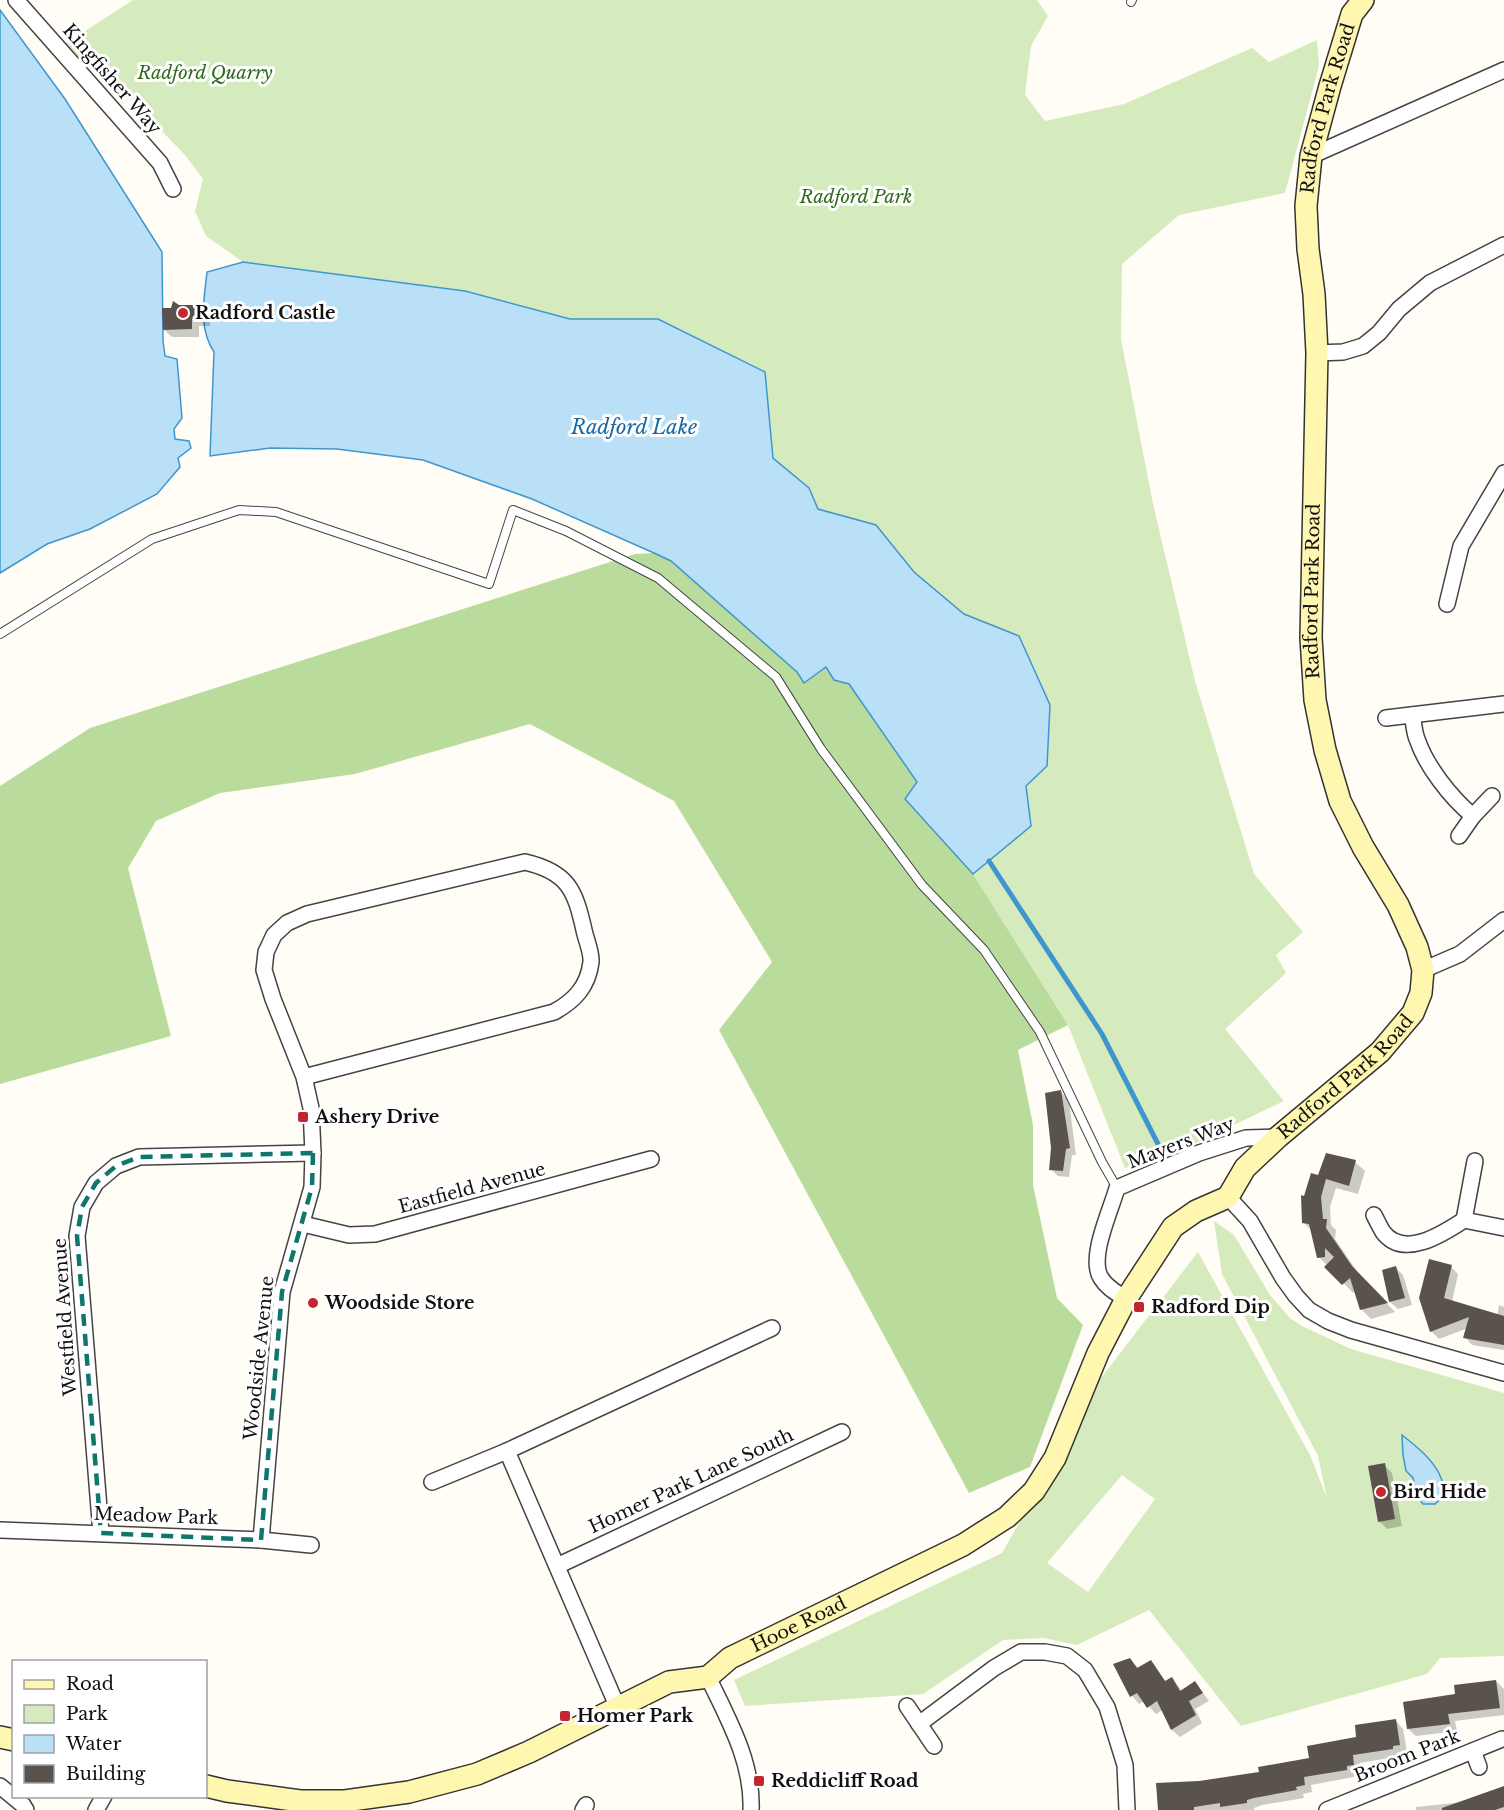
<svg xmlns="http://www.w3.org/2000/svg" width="1504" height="1810" font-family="'Libre Baskerville',serif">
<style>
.green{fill:#d5ebbd;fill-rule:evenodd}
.forest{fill:#b9dc9c}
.water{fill:#b9e0f7;stroke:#3f96cf;stroke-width:1.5}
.shadow{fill:#0003}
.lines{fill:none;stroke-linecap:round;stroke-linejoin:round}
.stream{stroke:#3f96cf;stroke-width:5}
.building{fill:#5a524d}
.lane-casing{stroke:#444;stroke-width:10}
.street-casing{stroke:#444;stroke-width:18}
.secondary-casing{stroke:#333;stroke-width:24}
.lane{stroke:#fff;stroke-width:8}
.street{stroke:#fff;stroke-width:15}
.secondary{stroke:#fff6b0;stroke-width:21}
.marked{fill:none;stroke:#0f766e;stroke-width:4.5;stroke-dasharray:12 8;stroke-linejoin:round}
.poi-dot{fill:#c4262e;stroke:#fff;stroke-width:2}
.labels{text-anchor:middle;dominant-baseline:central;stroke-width:6;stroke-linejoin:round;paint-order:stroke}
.park-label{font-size:18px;font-style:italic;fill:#2f6b1f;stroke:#fff}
.street-label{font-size:18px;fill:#111;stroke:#fff}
.poi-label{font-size:18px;font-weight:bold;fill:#111;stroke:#fff;text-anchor:start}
.water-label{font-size:20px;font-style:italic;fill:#1768a6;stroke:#fff}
</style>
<rect width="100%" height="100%" fill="#fffdf5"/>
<g class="green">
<polygon points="133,0 1037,0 1048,16 1031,46 1025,95 1045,121 1124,104 1252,48 1269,62 1317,40 1319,66 1285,193 1179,215 1122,264 1121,339 1153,504 1195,681 1254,874 1303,932 1276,955 1286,973 1225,1029 1284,1101 1196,1143 1125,1168 1068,1025 973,874 1031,826 1026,786 1019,636 964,614 914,572 876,525 818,509 809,488 773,458 770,418 658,319 570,319 465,291 404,285 243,262 206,236 195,211 203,179 185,155 117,85 59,48"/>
<path d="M1214 1221 1234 1235 1270 1295 1290 1318 1302 1326 1351 1349 1504 1393V1656L1440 1658 1427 1674 1241 1726 1149 1610 1077 1645 1044 1638 1003 1640 923 1694 745 1706 734 1680 1002 1553 1101 1378 1198 1252 1310 1455 1327 1498 1318 1456 1222 1274ZM1122 1475 1155 1499 1088 1592 1047 1563Z"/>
</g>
<polygon class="forest" points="654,553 671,561 797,672 804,682 826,667 834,680 849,684 917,782 905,799 973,874 1068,1025 1018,1050 1033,1125 1033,1185 1057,1298 1083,1325 1030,1467 969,1493 719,1030 772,962 674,801 530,724 355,774 220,793 156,821 128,868 171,1036 0,1084 0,786 90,728 635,554"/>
<g class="water">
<polygon points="0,10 65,99 162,252 163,341 165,356 177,359 182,418 174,429 175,439 189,441 191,448 178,458 180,467 157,494 90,529 47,544 0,573"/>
<path d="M243 262 465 291 570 319H658L765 372 773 458 809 488 818 509 876 525 914 572 964 614 1019 636 1050 705 1047 766 1026 786 1031 826 973 874 905 799 917 782 849 684 834 680 826 667 804 683 797 672 671 561 654 553 532 499 423 460 337 449 270 448 210 456 214 352C198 328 204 299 207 272Z"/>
<path d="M1402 1435C1416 1446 1435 1461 1441 1478 1444 1484 1443 1491 1443 1497L1435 1504H1423L1417 1496 1413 1478 1406 1471 1403 1455Z"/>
</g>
<g class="shadow">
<polygon points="179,307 202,307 210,315 210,326 199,326 199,337 172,337 164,330 172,309"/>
<polygon points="1061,1092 1069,1101 1076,1155 1072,1155 1069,1177 1058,1176 1051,1169"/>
<polygon points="1355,1162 1365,1171 1358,1194 1336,1188 1330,1207 1331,1225 1336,1230 1335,1239 1361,1277 1395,1312 1371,1319 1362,1310 1355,1291 1353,1293 1319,1257 1313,1232 1304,1223 1305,1197 1319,1177"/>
<polygon points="1395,1267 1403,1275 1412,1305 1398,1309 1390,1302"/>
<polygon points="1451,1267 1458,1274 1452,1302 1497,1316 1499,1305 1504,1307 1504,1350 1472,1345 1465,1337 1468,1328 1439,1339 1431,1331"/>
<polygon points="1384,1465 1392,1473 1402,1526 1387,1529 1379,1521"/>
<polygon points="1130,1659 1139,1669 1151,1662 1166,1682 1172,1678 1182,1691 1195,1682 1209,1701 1195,1709 1202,1723 1180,1737 1172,1730 1163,1710 1156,1714 1144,1701 1139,1704 1132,1696 1115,1665"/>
<polygon points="1496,1681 1504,1689 1504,1715 1455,1721 1457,1731 1416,1736 1408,1729 1457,1695"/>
<polygon points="1396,1721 1403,1729 1407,1752 1400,1754 1401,1756 1360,1763 1361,1772 1354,1774 1354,1777 1311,1785 1312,1792 1303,1794 1304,1798 1262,1805 1254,1808 1254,1810 1161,1810 1199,1783 1261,1773 1311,1759"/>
<polygon points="1504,1788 1504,1810 1416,1810 1416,1807 1464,1802"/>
</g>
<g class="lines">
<polyline class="stream" points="989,861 1102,1034 1158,1144"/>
</g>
<g class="building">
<polygon points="173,301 179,305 203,305 203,319 192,319 192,329 163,330 162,308 171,308"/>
<polygon points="1061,1090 1070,1148 1066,1149 1063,1171 1049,1170 1051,1148 1045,1093"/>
<polygon points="1326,1153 1356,1160 1349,1186 1326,1179 1321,1197 1323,1219 1327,1219 1326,1228 1352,1266 1388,1303 1360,1310 1350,1278 1342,1285 1324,1267 1334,1257 1325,1248 1325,1257 1317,1258 1309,1224 1302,1223 1301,1195 1304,1196 1311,1173 1318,1175"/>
<polygon points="1429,1259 1452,1265 1444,1298 1504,1316 1504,1345 1463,1338 1469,1317 1430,1332 1419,1298"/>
<polygon points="1396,1266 1405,1298 1389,1302 1382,1270"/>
<polygon points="1385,1463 1395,1519 1378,1522 1368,1466"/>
<polygon points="1130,1658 1137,1668 1151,1660 1165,1681 1172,1677 1180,1691 1195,1681 1203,1693 1189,1701 1196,1715 1171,1730 1157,1701 1147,1708 1137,1693 1130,1697 1113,1664"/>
<polygon points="1496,1680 1500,1708 1448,1714 1450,1724 1407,1729 1403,1702 1455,1694 1454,1685"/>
<polygon points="1396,1719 1400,1745 1393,1746 1393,1749 1353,1755 1354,1765 1347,1766 1347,1770 1304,1777 1305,1785 1296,1787 1297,1790 1254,1798 1247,1800 1247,1803 1220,1807 1220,1803 1194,1807 1194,1810 1158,1810 1156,1783 1199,1781 1259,1772 1258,1767 1309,1758 1307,1746 1356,1737 1355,1725"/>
<polygon points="1504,1786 1504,1807 1495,1810 1442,1810 1442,1808"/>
</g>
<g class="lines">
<g class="lane-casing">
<g id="lane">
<polyline points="1131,2 1132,0"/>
<polyline points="0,634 152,539 239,510 276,512 489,584 513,510 566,531 658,578 776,677 821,749 922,885 984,950 1040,1032 1102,1162 1117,1188"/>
</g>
</g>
<g class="street-casing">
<g id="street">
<polyline points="16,0 160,163 173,189"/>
<polyline points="1311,156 1504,70"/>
<polyline points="1317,353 1343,352 1363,346 1379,333 1399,309 1430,283 1504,245"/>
<polyline points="1447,604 1461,546 1504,473"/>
<path d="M1412 715C1414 723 1414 732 1417 739 1426 766 1451 798 1473 816L1459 836"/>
<polyline points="1386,718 1504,704"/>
<polyline points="1473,816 1492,796"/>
<polyline points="1423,970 1460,954 1504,920"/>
<polyline points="1228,1197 1250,1221 1283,1278 1296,1296 1309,1310 1328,1321 1351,1330 1504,1373"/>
<path d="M1374 1215C1377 1221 1380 1227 1383 1232 1404 1260 1444 1233 1464 1220L1504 1228"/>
<polyline points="1464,1220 1475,1161"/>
<polyline points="303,1224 349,1235 375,1234 651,1159"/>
<path d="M1126 1299C1117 1293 1107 1288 1101 1278 1088 1258 1111 1210 1117 1188L1199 1153 1246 1138 1278 1137"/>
<polyline points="432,1482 507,1451"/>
<polyline points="0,1530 261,1540 311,1545"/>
<polyline points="101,1533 77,1236 82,1207 96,1183 116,1166 139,1157 313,1153"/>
<path d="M261 1540 282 1292 312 1187 313 1153 311 1108 304 1077 273 999 264 970 266 952 274 935 287 923 307 914 525 862C568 872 575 890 584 930 586 940 592 953 591 962 588 987 574 1001 554 1012L304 1077"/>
<polyline points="557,1566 842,1432"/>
<path d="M708 1677C728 1719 753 1762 751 1810"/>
<polyline points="907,1706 934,1746"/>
<polyline points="618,1708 507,1451 772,1328"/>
<polyline points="919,1724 994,1668 1021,1652 1045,1652 1067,1656 1085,1670 1107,1707 1125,1765 1127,1810"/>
<polyline points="1473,1751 1479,1767"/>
<polyline points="0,1786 23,1805 26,1810"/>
<polyline points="96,1810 104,1796"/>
<polyline points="583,1810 586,1805"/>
<polyline points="1327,1810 1502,1739"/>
</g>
</g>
<g class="secondary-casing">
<g id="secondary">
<polyline points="0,1737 14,1740"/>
<path id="s1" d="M206 1786 227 1791 300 1801H345L409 1792 477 1774 529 1752 669 1682 708 1677 730 1658 963 1545 1007 1517 1034 1491 1055 1458 1098 1353 1126 1299 1173 1227 1196 1211 1228 1197 1245 1168 1278 1137 1380 1052 1413 1013 1421 993 1423 970 1417 947 1398 905 1363 847 1340 801 1325 750 1315 700 1311 638 1317 353 1314 294 1308 249 1306 206 1311 156 1330 86 1352 14 1363 0"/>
</g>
</g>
<use href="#lane" class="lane"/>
<use href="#street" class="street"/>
<use href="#secondary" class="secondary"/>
</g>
<path class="marked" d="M313 1153 312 1187 282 1292 261 1540 101 1533 77 1236 82 1207 96 1183 116 1166 139 1157Z"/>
<g class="poi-dot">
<circle cx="183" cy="313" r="6"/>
<rect x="297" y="1111" width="12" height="12" rx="3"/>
<circle cx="313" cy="1303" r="6"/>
<rect x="1133" y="1301" width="12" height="12" rx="3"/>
<circle cx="1381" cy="1492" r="6"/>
<rect x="559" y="1710" width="12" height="12" rx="3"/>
<rect x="753" y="1775" width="12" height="12" rx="3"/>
</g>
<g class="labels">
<g class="park-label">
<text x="205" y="73">Radford Quarry</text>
<text x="856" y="197">Radford Park</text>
</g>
<g class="street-label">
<text transform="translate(112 79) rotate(49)">Kingfisher Way</text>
<text stroke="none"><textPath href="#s1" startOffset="2463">Radford Park Road</textPath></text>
<text stroke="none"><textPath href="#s1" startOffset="1977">Radford Park Road</textPath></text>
<text stroke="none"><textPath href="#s1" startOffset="1437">Radford Park Road</textPath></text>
<text transform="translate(1181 1143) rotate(-21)">Mayers Way</text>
<text transform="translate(472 1188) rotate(-15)">Eastfield Avenue</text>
<text transform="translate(65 1317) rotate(-94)">Westfield Avenue</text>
<text transform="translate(259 1358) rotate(-84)">Woodside Avenue</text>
<text transform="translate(691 1481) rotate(-25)">Homer Park Lane South</text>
<text transform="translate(156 1516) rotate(2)">Meadow Park</text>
<text stroke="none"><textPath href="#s1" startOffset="633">Hooe Road</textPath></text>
<text transform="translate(1407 1756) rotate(-22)">Broom Park</text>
</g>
<g class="poi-label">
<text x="195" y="313">Radford Castle</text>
<text x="315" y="1117">Ashery Drive</text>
<text x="325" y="1303">Woodside Store</text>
<text x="1151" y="1307">Radford Dip</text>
<text x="1393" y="1492">Bird Hide</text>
<text x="577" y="1716">Homer Park</text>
<text x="771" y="1781">Reddicliff Road</text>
</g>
<g class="water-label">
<text x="634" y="427">Radford Lake</text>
</g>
</g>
<rect x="12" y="1660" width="195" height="138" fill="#ffffff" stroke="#a0a0a0" stroke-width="1.5"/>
<rect x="24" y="1680" width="30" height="9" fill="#fff6b0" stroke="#a0a0a0" stroke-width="1.5"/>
<text x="66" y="1690" font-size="18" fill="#111111">Road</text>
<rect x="24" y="1705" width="30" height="18" fill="#d5ebbd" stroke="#a0a0a0" stroke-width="1.5"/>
<text x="66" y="1720" font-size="18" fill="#111111">Park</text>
<rect x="24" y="1735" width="30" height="18" fill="#b9e0f7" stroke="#a0a0a0" stroke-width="1.5"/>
<text x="66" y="1750" font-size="18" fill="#111111">Water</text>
<rect x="24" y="1765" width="30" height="18" fill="#5a524d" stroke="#a0a0a0" stroke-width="1.5"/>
<text x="66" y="1780" font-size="18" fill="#111111">Building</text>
</svg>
